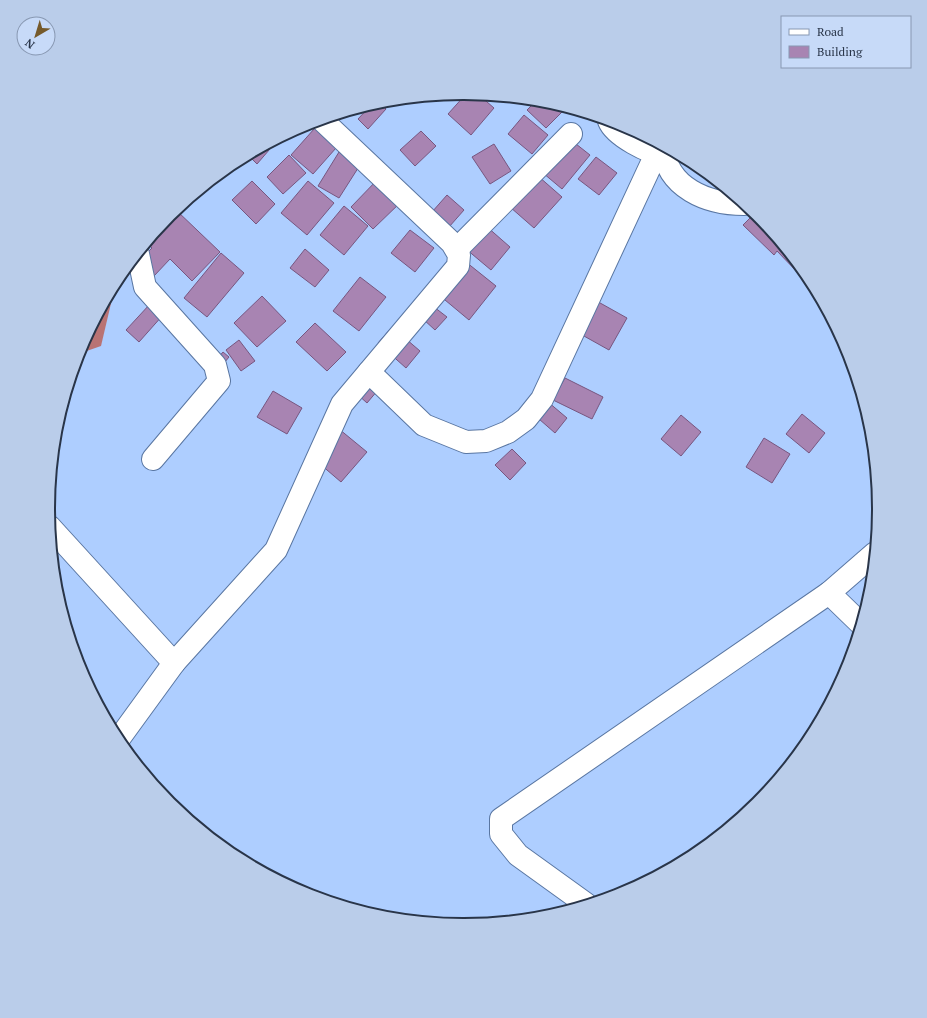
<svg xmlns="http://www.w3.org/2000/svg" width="927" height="1018" font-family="'PT Serif',serif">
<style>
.water{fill:#b97374}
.building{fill:#a884b2;stroke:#775680}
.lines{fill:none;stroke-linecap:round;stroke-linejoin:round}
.street-casing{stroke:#5976a2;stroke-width:24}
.street{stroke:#fff;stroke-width:22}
.rim{fill:none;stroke:#293549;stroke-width:2}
</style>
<rect width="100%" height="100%" fill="#aeceff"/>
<polygon class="water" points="116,282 101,346 78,354 80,350"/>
<g class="building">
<polygon points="466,94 479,95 494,108 471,135 448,114"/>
<polygon points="536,101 545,102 566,108 546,128 527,110"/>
<polygon points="379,102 386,109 368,129 358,119 371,105"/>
<polygon points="524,115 548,135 532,154 508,134"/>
<polygon points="322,120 344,139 313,174 291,155"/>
<polygon points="421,131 436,146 415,166 400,150"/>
<polygon points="288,134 281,143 277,140"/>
<polygon points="571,140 590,155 562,189 543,173"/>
<polygon points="275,141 276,142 257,164 248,155"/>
<polygon points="494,144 511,171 490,184 472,157"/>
<polygon points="339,152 360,165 339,198 318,186"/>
<polygon points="289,155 306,173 283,194 267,177"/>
<polygon points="596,157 617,173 599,195 578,179"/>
<polygon points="538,176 562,197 534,228 510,207"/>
<polygon points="379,178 402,201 373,229 351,207"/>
<polygon points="252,181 275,204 256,224 232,200"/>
<polygon points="308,181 334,203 307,235 281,213"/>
<polygon points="447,195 464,210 449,227 432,212"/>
<polygon points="344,206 368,226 344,255 320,235"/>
<polygon points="176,210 220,252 192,281 170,259 154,276 138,262 152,248 147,243"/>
<polygon points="755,213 804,272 801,276 777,251 774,255 743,225"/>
<polygon points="486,226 510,247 491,270 466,249"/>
<polygon points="410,230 434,248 415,272 391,253"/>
<polygon points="305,249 329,270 315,287 290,268"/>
<polygon points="221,253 244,273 207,317 184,298"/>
<polygon points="466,262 496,286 469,320 439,295"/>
<polygon points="360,277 386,297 359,331 333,311"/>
<polygon points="262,296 286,321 257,347 234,323"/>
<polygon points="593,299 627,318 609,350 575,331"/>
<polygon points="150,304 163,315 139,342 126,330"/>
<polygon points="434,307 447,317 435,330 423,319"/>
<polygon points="315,323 346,352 327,371 296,342"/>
<polygon points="392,327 420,351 406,368 378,343"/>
<polygon points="239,340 255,361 241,371 226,350"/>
<polygon points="223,352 229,357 216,373 210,367"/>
<polygon points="356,372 378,390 367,403 346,384"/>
<polygon points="565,378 603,397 592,419 553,400"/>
<polygon points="273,391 302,408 287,434 257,417"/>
<polygon points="535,391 567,418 555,433 523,405"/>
<polygon points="802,414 825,433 809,453 786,434"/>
<polygon points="681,415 701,432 681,456 661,439"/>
<polygon points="339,429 367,452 341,482 320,464 334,449 327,443"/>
<polygon points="764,438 790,454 772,483 746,467"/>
<polygon points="512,449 526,463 510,480 495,465"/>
</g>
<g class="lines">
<g class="street-casing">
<g id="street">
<path d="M609 121C615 136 649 153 664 155"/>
<path d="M663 147C667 188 707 204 744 204"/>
<polyline points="457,249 571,134"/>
<polyline points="138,254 145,287 215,365 219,381 153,459"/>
<polyline points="369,372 424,425 466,442 486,441 508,432 526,419 542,399 656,154"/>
<polyline points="50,527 174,663"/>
<polyline points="829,593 861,624"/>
<polyline points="118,740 174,663 276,550 342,404 458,266 459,255 452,243 322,120"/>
<polyline points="586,904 518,855 501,834 501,819 829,593 875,553"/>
</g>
</g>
<use href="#street" class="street"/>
</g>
<path d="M0 0H927V1018H0ZM463 100H464A408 408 0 0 1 872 508V510A408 408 0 0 1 464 918H463A408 408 0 0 1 55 510V508A408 408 0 0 1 463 100Z" fill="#bacdea" fill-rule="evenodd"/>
<path class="rim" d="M463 100H464A408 408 0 0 1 872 508V510A408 408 0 0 1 464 918H463A408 408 0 0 1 55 510V508A408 408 0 0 1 463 100Z"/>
<rect x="781" y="16" width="130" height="52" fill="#c7daf8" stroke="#8898b2"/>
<rect x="789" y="29" width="20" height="6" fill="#ffffff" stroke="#8898b2"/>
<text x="817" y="36" font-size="12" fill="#293549">Road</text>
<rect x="789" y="46" width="20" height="12" fill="#a884b2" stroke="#8898b2"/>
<text x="817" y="56" font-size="12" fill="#293549">Building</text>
<g transform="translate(36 36) rotate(218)"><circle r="19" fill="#c7daf8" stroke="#8898b2"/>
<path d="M0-3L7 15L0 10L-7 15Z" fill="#755a2c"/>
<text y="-6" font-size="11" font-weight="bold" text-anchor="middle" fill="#293549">N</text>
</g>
</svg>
